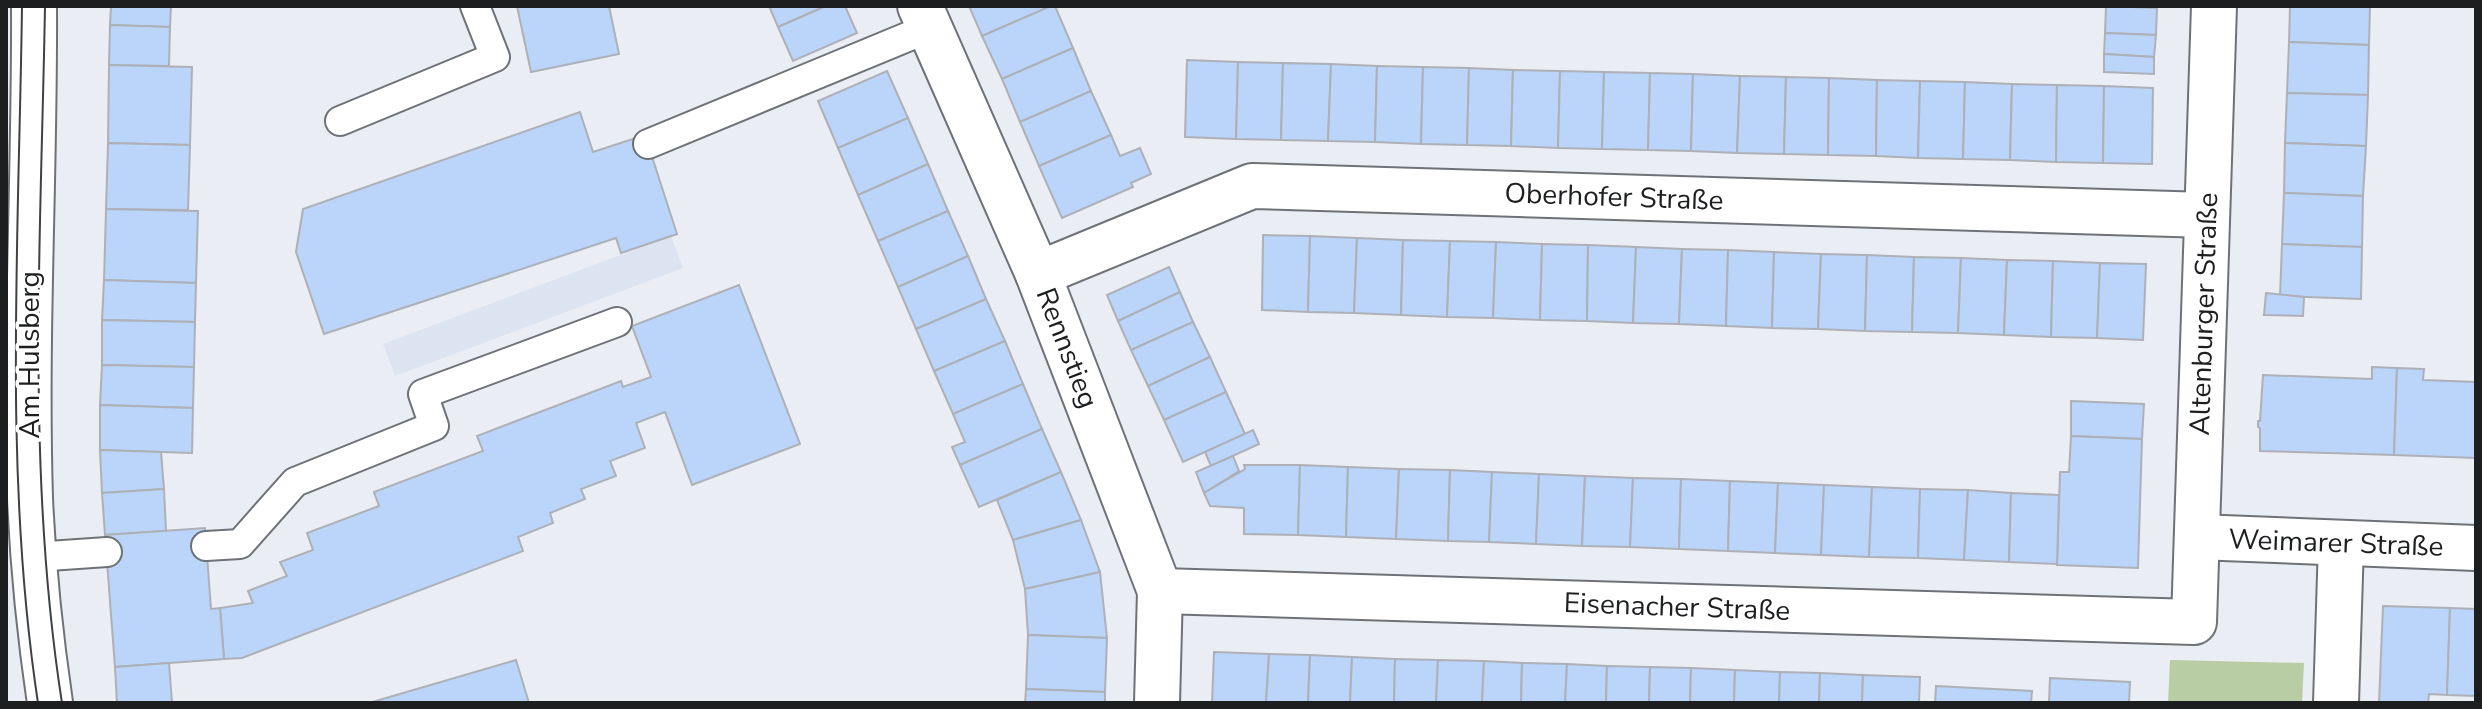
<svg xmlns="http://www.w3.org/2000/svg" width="2482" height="709" font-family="'Nunito Sans',sans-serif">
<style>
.built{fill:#dce4f1}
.green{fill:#b9cda4}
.building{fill:#bad4fa;stroke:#adb1b7;stroke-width:2}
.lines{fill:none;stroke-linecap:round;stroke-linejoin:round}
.lane-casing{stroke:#6e7277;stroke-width:32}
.street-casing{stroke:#6e7277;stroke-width:48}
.secondary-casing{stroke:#6e7277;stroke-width:48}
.lane{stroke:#fff;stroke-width:28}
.street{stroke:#fff;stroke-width:44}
.secondary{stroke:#fff;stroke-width:44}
.tram{stroke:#3f4244;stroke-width:2}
.labels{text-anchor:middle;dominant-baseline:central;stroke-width:7;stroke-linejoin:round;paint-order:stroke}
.street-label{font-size:28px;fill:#1c1e20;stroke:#fff}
</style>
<rect width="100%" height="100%" fill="#eaeef4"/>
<polygon class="built" points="671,236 683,268 395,376 383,344"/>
<polygon class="green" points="2170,660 2304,663 2302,703 2168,703"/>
<g class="building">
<polygon points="111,6 171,6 170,27 110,25"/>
<polygon points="517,6 609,6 619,54 531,72"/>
<polygon points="769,6 826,6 778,27"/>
<polygon points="826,6 845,6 857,33 793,61 778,27"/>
<polygon points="969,6 1051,6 982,36"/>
<polygon points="1051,6 1055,6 1073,48 1002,79 982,36"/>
<polygon points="2106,6 2157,8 2156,35 2105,33"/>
<polygon points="2290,6 2370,6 2369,45 2289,42"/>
<polygon points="110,25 170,27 169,66 109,65"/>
<polygon points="2105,33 2156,35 2154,57 2104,54"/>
<polygon points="2289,42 2369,45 2368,95 2287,93"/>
<polygon points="1073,48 1091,91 1020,122 1002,79"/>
<polygon points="2104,54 2154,57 2154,74 2104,72"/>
<polygon points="1187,60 1238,62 1236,139 1185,137"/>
<polygon points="1238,62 1283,63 1281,140 1236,139"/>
<polygon points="1283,63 1331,64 1328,141 1281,140"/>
<polygon points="1331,64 1377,66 1375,142 1328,141"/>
<polygon points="109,65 192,67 190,145 108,143"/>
<polygon points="1377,66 1423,67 1421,144 1375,142"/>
<polygon points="1423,67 1469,68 1467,145 1421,144"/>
<polygon points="1469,68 1513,70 1511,146 1467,145"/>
<polygon points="1513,70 1560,71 1558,148 1511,146"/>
<polygon points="887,71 908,118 838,148 818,101"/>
<polygon points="1560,71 1604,72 1602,149 1558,148"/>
<polygon points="1604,72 1650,73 1648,150 1602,149"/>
<polygon points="1650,73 1693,74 1691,151 1648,150"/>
<polygon points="1693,74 1740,76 1737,153 1691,151"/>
<polygon points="1740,76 1786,77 1784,154 1737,153"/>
<polygon points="1786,77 1829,78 1828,155 1784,154"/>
<polygon points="1829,78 1877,80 1876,156 1828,155"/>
<polygon points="1877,80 1920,81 1918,158 1876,156"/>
<polygon points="1920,81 1965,82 1963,159 1918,158"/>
<polygon points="1965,82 2012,84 2010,160 1963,159"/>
<polygon points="2012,84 2057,85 2056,162 2010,160"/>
<polygon points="2057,85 2104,86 2103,163 2056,162"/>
<polygon points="2104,86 2153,88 2152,164 2103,163"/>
<polygon points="1091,91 1111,135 1039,166 1020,122"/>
<polygon points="2287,93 2368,95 2366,146 2285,143"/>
<polygon points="580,112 593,152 645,135 677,234 621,253 616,238 324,334 296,252 303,209"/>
<polygon points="908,118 928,164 858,195 838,148"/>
<polygon points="1111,135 1120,156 1140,148 1151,174 1131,183 1133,187 1062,218 1039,166"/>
<polygon points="108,143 190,145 188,210 106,209"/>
<polygon points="2285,143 2366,146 2363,196 2284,193"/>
<polygon points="928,164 948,211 878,241 858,195"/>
<polygon points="2284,193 2363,196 2362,247 2282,244"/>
<polygon points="106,209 198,211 196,283 104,280"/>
<polygon points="948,211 968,256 898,287 878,241"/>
<polygon points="1263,235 1310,236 1308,312 1262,310"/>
<polygon points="1310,236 1357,238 1354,313 1308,312"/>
<polygon points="1357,238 1403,240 1401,315 1354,313"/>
<polygon points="1403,240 1450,241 1447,317 1401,315"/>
<polygon points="1450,241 1496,242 1493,318 1447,317"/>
<polygon points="1496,242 1542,244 1540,320 1493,318"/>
<polygon points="1542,244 1588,245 1587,321 1540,320"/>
<polygon points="2282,244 2362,247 2361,299 2280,296"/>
<polygon points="1588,245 1636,247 1633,323 1587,321"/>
<polygon points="1636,247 1682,249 1679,324 1633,323"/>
<polygon points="1682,249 1728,250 1726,326 1679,324"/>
<polygon points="1728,250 1774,252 1772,328 1726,326"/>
<polygon points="1774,252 1821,254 1818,329 1772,328"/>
<polygon points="1821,254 1867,255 1865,331 1818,329"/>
<polygon points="1867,255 1914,257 1912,332 1865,331"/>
<polygon points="968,256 986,299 916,329 898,287"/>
<polygon points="1914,257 1961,258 1958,333 1912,332"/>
<polygon points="1961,258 2007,260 2004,335 1958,333"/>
<polygon points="2007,260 2053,261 2051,337 2004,335"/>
<polygon points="2053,261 2100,263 2097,338 2051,337"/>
<polygon points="2100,263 2146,264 2143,340 2097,338"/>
<polygon points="1169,267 1180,292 1118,321 1107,295"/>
<polygon points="104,280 196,283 195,322 102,320"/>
<polygon points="739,285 800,444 692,485 665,412 636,423 645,448 610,461 616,476 581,489 585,499 550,513 553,523 518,537 523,551 242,658 224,659 220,608 253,603 248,591 287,576 280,562 313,550 307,533 379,506 374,492 483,451 477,436 621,381 623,387 651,377 632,326"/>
<polygon points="1180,292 1193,322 1131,350 1118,321"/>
<polygon points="2266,293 2304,297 2303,316 2264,315"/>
<polygon points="986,299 1005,341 934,371 916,329"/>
<polygon points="102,320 195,322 194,367 102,365"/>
<polygon points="1193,322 1210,357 1148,386 1131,350"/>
<polygon points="1005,341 1023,384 953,414 934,371"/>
<polygon points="1210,357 1226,392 1164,420 1148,386"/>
<polygon points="102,365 194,367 193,408 100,405"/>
<polygon points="2372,367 2397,368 2394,455 2260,451 2260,428 2258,427 2258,421 2260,421 2263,375 2372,379"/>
<polygon points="2397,368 2424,369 2423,380 2476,382 2476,458 2394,455"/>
<polygon points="1023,384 1042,429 960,465 952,447 965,442 953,414"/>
<polygon points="1226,392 1245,434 1183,462 1164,420"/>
<polygon points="2071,401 2144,404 2142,439 2071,436"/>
<polygon points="100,405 193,408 192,453 100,450"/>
<polygon points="1042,429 1061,472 979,507 960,465"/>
<polygon points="1253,430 1259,444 1211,466 1205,452"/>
<polygon points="2071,436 2142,439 2138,568 2057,565 2060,472 2069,472"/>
<polygon points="100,450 161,452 164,489 102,493"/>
<polygon points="1233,456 1239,471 1204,493 1196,472"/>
<polygon points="1244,465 1300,465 1298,535 1244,534 1244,508 1210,506 1204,493 1245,469"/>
<polygon points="1300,465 1348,467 1346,537 1298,535"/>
<polygon points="1348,467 1399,469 1396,539 1346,537"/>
<polygon points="1399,469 1450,470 1448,541 1396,539"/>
<polygon points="1450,470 1492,472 1489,542 1448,541"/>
<polygon points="1061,472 1081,520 1013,540 997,500"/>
<polygon points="1492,472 1539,474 1536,544 1489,542"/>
<polygon points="1539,474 1585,476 1582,546 1536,544"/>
<polygon points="1585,476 1633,478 1630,547 1582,546"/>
<polygon points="1633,478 1681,479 1679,549 1630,547"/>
<polygon points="1681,479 1730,481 1728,551 1679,549"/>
<polygon points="1730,481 1778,483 1775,553 1728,551"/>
<polygon points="1778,483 1824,485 1821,555 1775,553"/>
<polygon points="1824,485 1872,487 1869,557 1821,555"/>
<polygon points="1872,487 1920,489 1918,558 1869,557"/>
<polygon points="164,489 166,531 105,535 102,493"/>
<polygon points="1920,489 1968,490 1964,560 1918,558"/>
<polygon points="1968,490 2011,493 2009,562 1964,560"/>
<polygon points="2011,493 2059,495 2057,564 2009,562"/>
<polygon points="1081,520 1100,572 1025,589 1013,540"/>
<polygon points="205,528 211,609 220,608 224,659 115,667 105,535"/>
<polygon points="1100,572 1107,638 1028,635 1025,589"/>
<polygon points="2383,606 2450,608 2447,695 2429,694 2428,703 2379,703"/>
<polygon points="2450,608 2476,609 2476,696 2447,695"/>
<polygon points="1028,635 1107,638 1105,692 1026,689"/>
<polygon points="1214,652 1269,654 1266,703 1212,703"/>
<polygon points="1269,654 1310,655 1308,703 1266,703"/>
<polygon points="1310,655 1352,657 1350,703 1308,703"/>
<polygon points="1352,657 1395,659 1394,703 1350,703"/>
<polygon points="1395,659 1438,660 1436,703 1394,703"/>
<polygon points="516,660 529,703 369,703"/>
<polygon points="1438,660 1484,661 1482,703 1436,703"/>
<polygon points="1484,661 1522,663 1521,703 1482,703"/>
<polygon points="169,663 172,703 117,703 115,667"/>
<polygon points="1522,663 1567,664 1565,703 1521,703"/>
<polygon points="1567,664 1607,666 1606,703 1565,703"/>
<polygon points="1607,666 1650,667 1649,703 1606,703"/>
<polygon points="1650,667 1691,668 1690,703 1649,703"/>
<polygon points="1691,668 1735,670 1734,703 1690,703"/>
<polygon points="1735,670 1780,672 1779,703 1734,703"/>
<polygon points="1780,672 1820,673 1819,703 1779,703"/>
<polygon points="1820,673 1863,675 1862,703 1819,703"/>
<polygon points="1863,675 1920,677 1919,703 1862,703"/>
<polygon points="2050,678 2130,682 2129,703 2049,703"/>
<polygon points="1936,686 2032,691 2031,703 1935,703"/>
<polygon points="1026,689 1105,692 1105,703 1025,703"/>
</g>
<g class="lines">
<g class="lane-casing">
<g id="lane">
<polyline points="340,121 495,57 475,6"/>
<polyline points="648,144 929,28"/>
<polyline points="206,546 240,544 295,482 434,426 423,394 617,322"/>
<polyline points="34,557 107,552"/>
</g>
</g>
<g class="street-casing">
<g id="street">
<polyline points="920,6 1038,274 1160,591 1157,703"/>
<polyline points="1038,274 1252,186 2207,215"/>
<polyline points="2197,537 2476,548"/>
<polyline points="1160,591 2194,622 2214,6"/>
<polyline points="2336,703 2341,543"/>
</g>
</g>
<g class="secondary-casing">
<path id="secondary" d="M34 6C35 170 25 334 30 498 33 567 40 635 50 703"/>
</g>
<use href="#lane" class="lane"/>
<use href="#street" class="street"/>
<use href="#secondary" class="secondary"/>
<g class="tram">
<path d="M22 6C19 238 3 473 38 703"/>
<path d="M45 6C41 238 26 473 62 703"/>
</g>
</g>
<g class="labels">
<g class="street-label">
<text transform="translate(1614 197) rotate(2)">Oberhofer Straße</text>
<text transform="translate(2204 314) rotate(-88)">Altenburger Straße</text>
<text transform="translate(1067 348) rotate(69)">Rennstieg</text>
<text transform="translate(30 355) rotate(-90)">Am Hulsberg</text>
<text transform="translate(2336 543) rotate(2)">Weimarer Straße</text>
<text transform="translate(1677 607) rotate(2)">Eisenacher Straße</text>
</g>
</g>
<rect width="2482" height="709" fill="none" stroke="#1c1e20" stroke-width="16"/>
</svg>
